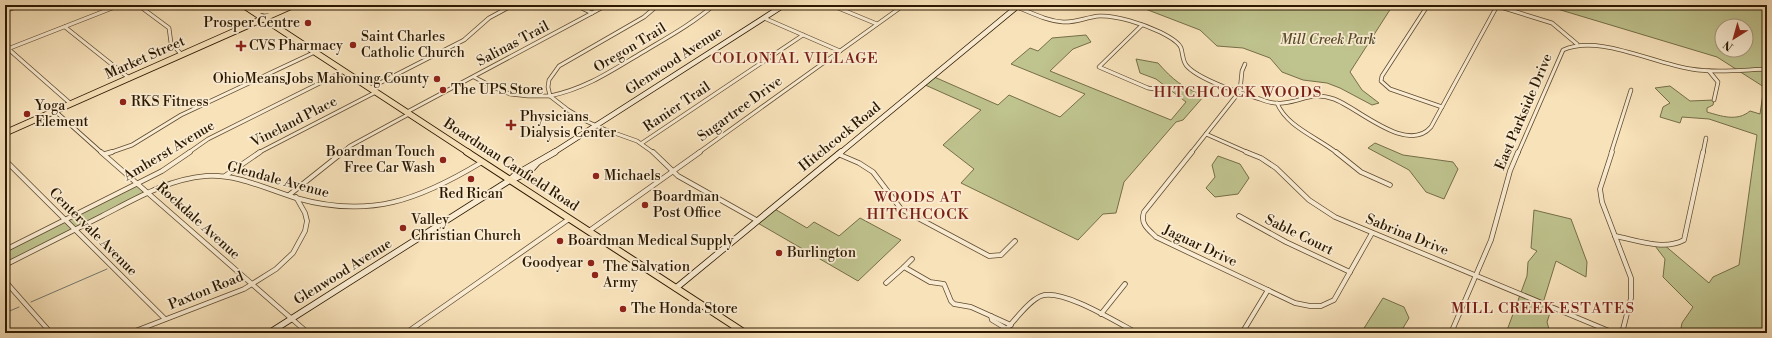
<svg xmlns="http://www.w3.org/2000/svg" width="1772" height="338" font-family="'Libre Bodoni',serif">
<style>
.green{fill:#bfc38e;stroke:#756e48;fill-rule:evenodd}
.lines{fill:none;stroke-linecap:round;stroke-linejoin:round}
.stream{stroke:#737971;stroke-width:1}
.street-far1-casing{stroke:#5e4a2f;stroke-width:4.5}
.street-casing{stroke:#5e4a2f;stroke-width:5.5}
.secondary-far1-casing{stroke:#2b1801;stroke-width:6}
.secondary-casing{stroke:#2b1801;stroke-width:7}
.primary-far1-casing{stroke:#2b1801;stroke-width:7}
.primary-casing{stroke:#2b1801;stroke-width:8}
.street-far1{stroke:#faecd2;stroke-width:3}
.street{stroke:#faecd2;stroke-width:4}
.secondary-far1{stroke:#faecd2;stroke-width:4.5}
.secondary{stroke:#faecd2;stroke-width:5.5}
.primary-far1{stroke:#f8e2ba;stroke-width:5.5}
.primary{stroke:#f8e2ba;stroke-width:6}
.poi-dot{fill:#8f2418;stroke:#faecd2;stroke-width:1.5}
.labels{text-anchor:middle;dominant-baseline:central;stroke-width:3.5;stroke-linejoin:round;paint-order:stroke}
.poi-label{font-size:14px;fill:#2b1801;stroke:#faecd2;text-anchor:start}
.park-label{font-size:14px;font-style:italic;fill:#574b2b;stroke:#faecd2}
.street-label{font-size:14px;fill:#2b1801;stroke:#faecd2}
.neighbourhood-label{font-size:15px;letter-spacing:1px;fill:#7a1f14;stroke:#faecd2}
</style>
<rect width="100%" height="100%" fill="#f8e2ba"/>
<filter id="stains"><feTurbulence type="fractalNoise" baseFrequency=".005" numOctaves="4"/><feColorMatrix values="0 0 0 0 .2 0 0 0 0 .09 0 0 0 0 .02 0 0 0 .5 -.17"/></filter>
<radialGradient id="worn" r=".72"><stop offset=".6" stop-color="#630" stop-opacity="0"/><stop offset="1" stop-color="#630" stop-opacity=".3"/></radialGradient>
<g class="green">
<polygon points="1135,5 1393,5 1350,72 1362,90 1379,103 1372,105 1340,88 1327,83 1303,80 1282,72 1270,58 1243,48 1217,46 1200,30"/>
<path d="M1544 5H1767V333H1680L1682 323 1693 307 1663 277 1665 259 1652 242 1663 244 1709 283 1713 277 1739 265 1757 135 1709 119 1682 117 1680 123 1660 117 1663 107 1670 103 1655 88 1670 86 1690 101 1714 100 1713 105 1707 108V112C1721 116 1737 122 1750 111L1760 114 1764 87 1717 57ZM1722 26H1746V50H1722Z"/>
<path d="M1086 35 1091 42 1073 49 1050 71 1171 120 1186 102 1156 79 1140 73 1136 59 1158 63C1173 80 1182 87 1204 96L1183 120 1176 122 1124 182 1116 213 1103 214 1078 240 961 183 974 169 943 145 981 110 923 84 932 76 998 105 1009 95 1060 117 1085 94 1011 64 1030 48 1038 51 1052 38Z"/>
<polygon points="1375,143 1403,155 1453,162 1458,169 1444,199 1426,192 1409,170 1368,148"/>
<polygon points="1218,156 1240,164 1249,178 1238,194 1215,197 1206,188 1215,177 1212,165"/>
<polygon points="138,183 148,192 5,265 5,250"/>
<polygon points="773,208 807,228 814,222 839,236 860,218 901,240 858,281 756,222"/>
<polygon points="1534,210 1571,219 1587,262 1586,277 1556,261 1543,303 1552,307 1547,322 1550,333 1506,333 1527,276 1528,262 1537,251 1531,248"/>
<polygon points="1383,298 1404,307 1409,318 1400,333 1361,333"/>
</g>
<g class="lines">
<g class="stream">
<polyline points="31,302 107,269"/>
<polyline points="5,313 19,307"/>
</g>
<g class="street-far1-casing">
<g id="street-far1">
<polyline points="138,5 169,28 171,43 182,55"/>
<polyline points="575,5 592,13"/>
<path d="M658 5 644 17 559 66 549 80 548 87 550 96C587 88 611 71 643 52 668 37 692 24 714 5"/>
<polyline points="831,5 877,24"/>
<polyline points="1428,5 1382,76 1381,81 1390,89 1442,107"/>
<polyline points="1494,5 1552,23 1577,44"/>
<path d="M1017 7C1032 13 1047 21 1063 22 1075 23 1087 17 1099 16 1116 15 1143 24 1160 32 1166 35 1179 42 1181 48 1183 54 1182 59 1186 65 1197 79 1242 94 1260 99 1267 102 1276 104 1283 103 1304 101 1311 91 1334 99 1357 107 1407 155 1431 127L1497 6"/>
<polyline points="5,11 22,5"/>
<polyline points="764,18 840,51"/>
<polyline points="1142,25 1099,67 1148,88 1161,90"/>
<polyline points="65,27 129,78"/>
<polyline points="5,46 71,104"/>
<polyline points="5,50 120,5"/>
<polyline points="1709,71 1718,82 1714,100"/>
<polyline points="474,77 493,87 510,94 528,96 550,96 568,110 588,122 606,130 637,141 654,153"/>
<polyline points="370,88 464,40 489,18 513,5"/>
<path d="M1277 103C1287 127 1317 137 1337 153"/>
<polyline points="55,111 102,153"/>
<polyline points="407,112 607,5"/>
<polyline points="1206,134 1249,153"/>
<polyline points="642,143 803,35"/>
<polyline points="109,153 132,145 181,115 315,52"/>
<polyline points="188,153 208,139 344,71"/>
<polyline points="258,153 376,92"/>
<polyline points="342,153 350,146 409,114"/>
<polyline points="698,153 904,5"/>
<polyline points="1191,153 1240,91 1242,71 1245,64"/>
<path d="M1518 153 1563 50C1598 34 1652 63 1691 69 1716 73 1741 70 1767 69"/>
<polyline points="1611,153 1631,90"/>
<polyline points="1703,153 1706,138"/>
</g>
</g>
<g class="street-casing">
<g id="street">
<polyline points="101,152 308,333"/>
<polyline points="653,152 678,176 758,221"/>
<path d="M1192 152 1144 212C1140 224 1148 229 1156 237L1295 303 1310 306H1321L1334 300 1372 233"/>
<polyline points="1246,152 1261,158 1276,168 1309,200 1335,217 1614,333"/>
<polyline points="1336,152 1361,172 1390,185"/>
<polyline points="1612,152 1600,189 1602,202 1631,278 1631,298 1622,333"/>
<polyline points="105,154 112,152"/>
<polyline points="838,154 859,163 873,172 901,209 989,256 1001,255 1015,241"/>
<polyline points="5,160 165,319"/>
<polyline points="225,176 260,152"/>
<polyline points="289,195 343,152"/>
<polyline points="1239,216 1286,242 1350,272"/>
<polyline points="589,231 700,152"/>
<path d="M1615 236C1636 240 1664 251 1684 240L1703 152"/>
<polyline points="5,250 162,171 190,152"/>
<path d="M5 265C37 249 70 232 102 216 135 199 168 179 206 176 238 174 266 189 296 198 370 219 419 200 482 162"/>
<polyline points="904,267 912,259"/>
<polyline points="5,281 51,333"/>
<polyline points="886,283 904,267 930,282 944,284 951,301 954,304 971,307 1011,325"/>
<polyline points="1101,314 1125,284"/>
<polyline points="991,316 992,320 1007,329"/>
<polyline points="130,333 244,289 276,269 293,253 305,231 307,221 305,213 296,197"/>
<polyline points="406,333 569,219"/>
<path d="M1003 333C1013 323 1028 301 1041 296 1062 288 1116 322 1137 333"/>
<polyline points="1242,333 1268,290"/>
<polyline points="1451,333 1491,240 1510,171 1518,152"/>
</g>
</g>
<g class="secondary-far1-casing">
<g id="secondary-far1">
<polyline points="553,153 784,5"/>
<polyline points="840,153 1019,5"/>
</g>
</g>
<g class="secondary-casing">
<g id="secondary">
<polyline points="511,180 529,172 537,163"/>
<polyline points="676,288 841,152"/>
<polyline points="269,333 510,180 515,175 555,152"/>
</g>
</g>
<g class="primary-far1-casing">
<g id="primary-far1">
<polyline points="243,5 469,153"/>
<polyline points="253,9 265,11 275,10"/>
<polyline points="5,133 294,5"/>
</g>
</g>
<g class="primary-casing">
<polyline id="primary" points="467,152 745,333"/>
</g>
<use href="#street-far1" class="street-far1"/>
<use href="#street" class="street"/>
<use href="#secondary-far1" class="secondary-far1"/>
<use href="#secondary" class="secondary"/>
<use href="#primary-far1" class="primary-far1"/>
<use href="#primary" class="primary"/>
</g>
<g class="poi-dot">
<circle cx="308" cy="23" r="4"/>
<circle cx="353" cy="45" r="4"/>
<path d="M239 40h4v4h4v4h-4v4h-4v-4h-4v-4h4z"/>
<circle cx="437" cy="79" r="4"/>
<circle cx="443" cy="90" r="4"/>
<circle cx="123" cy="102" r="4"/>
<circle cx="27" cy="114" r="4"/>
<path d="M509 119h4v4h4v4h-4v4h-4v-4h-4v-4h4z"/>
<circle cx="443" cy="160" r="4"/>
<circle cx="596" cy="176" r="4"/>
<circle cx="471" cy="179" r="4"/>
<circle cx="645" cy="205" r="4"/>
<circle cx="403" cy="228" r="4"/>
<circle cx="560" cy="241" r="4"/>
<circle cx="779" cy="253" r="4"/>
<circle cx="591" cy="263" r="4"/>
<circle cx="595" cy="275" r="4"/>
<circle cx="623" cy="309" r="4"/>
</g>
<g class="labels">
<g class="poi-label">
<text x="300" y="23" text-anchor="end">Prosper Centre</text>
<text x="361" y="37">Saint Charles<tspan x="361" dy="16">Catholic Church</tspan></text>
<text x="249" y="46">CVS Pharmacy</text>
<text x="429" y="79" text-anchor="end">OhioMeansJobs Mahoning County</text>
<text x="451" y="90">The UPS Store</text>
<text x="131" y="102">RKS Fitness</text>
<text x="35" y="106">Yoga<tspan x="35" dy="16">Element</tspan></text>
<text x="520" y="117">Physicians<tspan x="520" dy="16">Dialysis Center</tspan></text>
<text x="435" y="152" text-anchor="end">Boardman Touch<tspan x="435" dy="16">Free Car Wash</tspan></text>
<text x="604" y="176">Michaels</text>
<text x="471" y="194" text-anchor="middle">Red Rican</text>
<text x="653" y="197">Boardman<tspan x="653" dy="16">Post Office</tspan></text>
<text x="411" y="220">Valley<tspan x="411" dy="16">Christian Church</tspan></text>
<text x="568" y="241">Boardman Medical Supply</text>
<text x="787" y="253">Burlington</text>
<text x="583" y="263" text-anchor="end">Goodyear</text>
<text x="603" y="267">The Salvation<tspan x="603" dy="16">Army</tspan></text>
<text x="631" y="309">The Honda Store</text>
</g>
<g class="park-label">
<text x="1328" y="40">Mill Creek Park</text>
</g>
<g class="street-label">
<text transform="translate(513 44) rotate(-28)">Salinas Trail</text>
<text transform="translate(630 48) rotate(-31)">Oregon Trail</text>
<text transform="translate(145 58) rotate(-24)">Market Street</text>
<text transform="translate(674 61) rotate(-33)">Glenwood Avenue</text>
<text transform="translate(677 107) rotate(-34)">Ranier Trail</text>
<text transform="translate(740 109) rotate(-36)">Sugartree Drive</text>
<text transform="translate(1524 112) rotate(-67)">East Parkside Drive</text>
<text transform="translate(294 122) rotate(-27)">Vineland Place</text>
<text transform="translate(840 137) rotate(-39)">Hitchcock Road</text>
<text transform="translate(169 151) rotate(-31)">Amherst Avenue</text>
<text transform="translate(511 165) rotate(33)">Boardman Canfield Road</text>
<text transform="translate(278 180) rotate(15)">Glendale Avenue</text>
<text transform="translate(198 221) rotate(42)">Rockdale Avenue</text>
<text transform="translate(93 232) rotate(45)">Centervale Avenue</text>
<text transform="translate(1299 235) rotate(26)">Sable Court</text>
<text transform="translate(1407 235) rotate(22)">Sabrina Drive</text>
<text transform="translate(1200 246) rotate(25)">Jaguar Drive</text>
<text transform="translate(343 272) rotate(-32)">Glenwood Avenue</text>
<text transform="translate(206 291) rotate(-22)">Paxton Road</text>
</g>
<g class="neighbourhood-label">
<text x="795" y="58">COLONIAL VILLAGE</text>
<text x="1238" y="92">HITCHCOCK WOODS</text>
<text x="918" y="197">WOODS AT<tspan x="918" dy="17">HITCHCOCK</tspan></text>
<text x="1543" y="308">MILL CREEK ESTATES</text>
</g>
</g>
<rect width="1772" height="338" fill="none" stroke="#f8e2ba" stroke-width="20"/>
<rect x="6" y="6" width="1760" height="326" fill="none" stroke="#2b1801" stroke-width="2"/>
<rect x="10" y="10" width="1752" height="318" fill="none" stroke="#2b1801"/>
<g transform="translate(1734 38) rotate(217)"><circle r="19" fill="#faecd2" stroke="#a7977e"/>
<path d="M0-3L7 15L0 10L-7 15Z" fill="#8f2418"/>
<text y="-6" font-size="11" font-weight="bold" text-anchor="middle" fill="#2b1801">N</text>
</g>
<rect width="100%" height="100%" filter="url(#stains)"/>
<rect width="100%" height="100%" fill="url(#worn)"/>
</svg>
